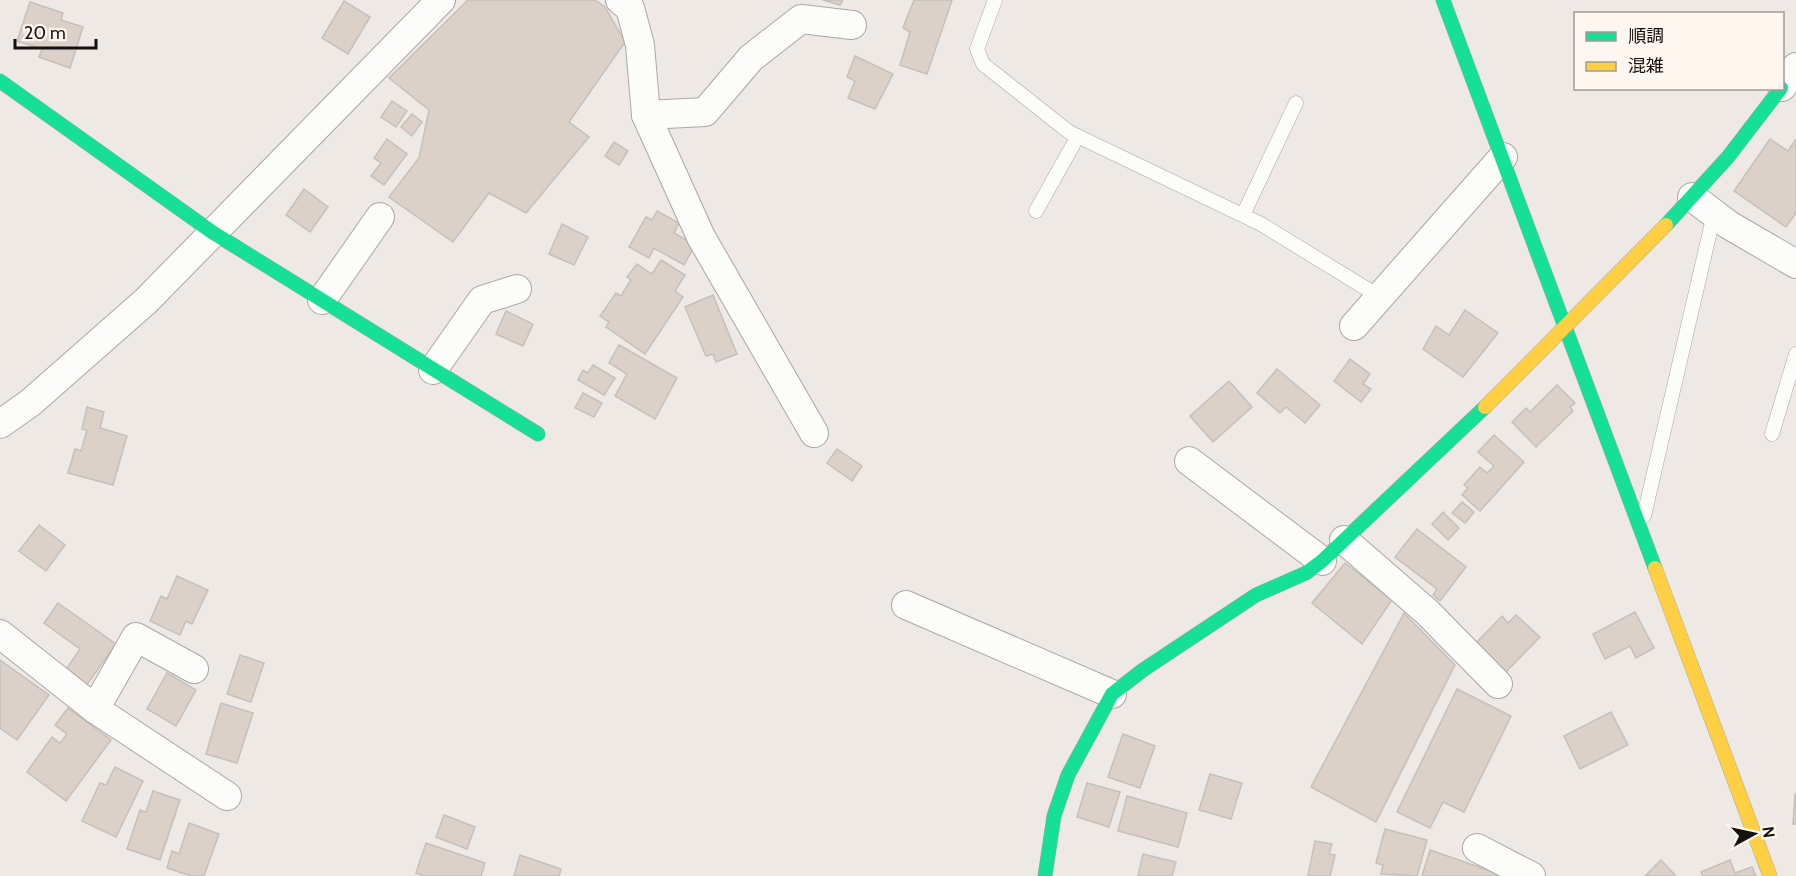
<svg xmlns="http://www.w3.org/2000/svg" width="1796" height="876" font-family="Cabin,'Noto Sans JP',sans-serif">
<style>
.building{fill:#dcd1c8;stroke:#c4c0bc;stroke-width:1.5}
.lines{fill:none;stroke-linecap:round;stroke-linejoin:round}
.lane-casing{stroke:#aba7a3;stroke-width:15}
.street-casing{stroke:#aba7a3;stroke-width:30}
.fast-casing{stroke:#aba7a3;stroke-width:15}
.slow-casing{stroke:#aba7a3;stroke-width:15}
.lane{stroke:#fcfcfb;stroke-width:14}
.street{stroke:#fcfcfb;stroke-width:28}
.fast{stroke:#16e098;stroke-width:14}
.slow{stroke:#ffcf43;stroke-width:14}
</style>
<rect width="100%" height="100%" fill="#eee9e4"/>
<g class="building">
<polygon points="468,0 595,0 605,7 625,42 569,122 589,137 526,213 489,193 453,242 389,197 419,158 429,110 389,78"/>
<polygon points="823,0 843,0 840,5"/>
<polygon points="914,0 952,0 927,74 900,65 910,32 903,28"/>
<polygon points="344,1 370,17 348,54 322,38"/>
<polygon points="30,2 63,13 61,20 83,27 70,68 39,57 42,49 17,41"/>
<polygon points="855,56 893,74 875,109 848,98 855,81 847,77"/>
<polygon points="392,101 407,111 396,127 381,117"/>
<polygon points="412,114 422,122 412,136 401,127"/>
<polygon points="387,139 407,154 384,185 371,176 381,163 374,158"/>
<polygon points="1770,139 1788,151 1796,139 1796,213 1786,227 1734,191"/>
<polygon points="614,142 628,151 619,165 605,156"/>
<polygon points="304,189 328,207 310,232 286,215"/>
<polygon points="657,211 679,223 674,233 695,245 684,265 654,248 649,258 629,247 646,217 652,220"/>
<polygon points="562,224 588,237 574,265 549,254"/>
<polygon points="661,260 685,275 675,291 683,297 645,354 606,327 609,322 600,316 616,293 621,296 631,280 627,277 637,264 652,274"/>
<polygon points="713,295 737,354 716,362 713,354 706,356 685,307"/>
<polygon points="1465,310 1498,333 1463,377 1423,349 1436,326 1449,335"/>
<polygon points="506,311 533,324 523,346 496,334"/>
<polygon points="619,345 677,378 655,419 615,396 627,374 609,363"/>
<polygon points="1350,359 1370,374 1363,384 1371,389 1361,402 1334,381"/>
<polygon points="593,365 615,378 604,395 578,380 583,370 588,373"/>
<polygon points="1277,369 1320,405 1305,423 1286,407 1280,413 1257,393"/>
<polygon points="1229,381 1252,407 1213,442 1190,416"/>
<polygon points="1557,385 1575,403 1570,407 1573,411 1536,447 1512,422 1526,408 1530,412"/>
<polygon points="583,393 602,403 594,417 575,408"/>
<polygon points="87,407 104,412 100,428 127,436 113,485 68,473 75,449 81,451 87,430 82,429"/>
<polygon points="1494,435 1524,462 1480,511 1462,495 1468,488 1464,485 1480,467 1487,473 1494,466 1478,452"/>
<polygon points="837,449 862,466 852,481 827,463"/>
<polygon points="1462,502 1474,512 1465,523 1452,513"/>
<polygon points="1443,512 1459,528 1448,540 1432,524"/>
<polygon points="39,525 65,545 46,571 19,551"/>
<polygon points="1417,529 1466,567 1440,601 1433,595 1437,589 1395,557"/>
<polygon points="1345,563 1392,600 1362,644 1312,603"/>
<polygon points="177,576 208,590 192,624 186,621 180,635 150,621 161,596 167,599"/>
<polygon points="58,603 116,644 86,686 65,671 80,649 44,623"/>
<polygon points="1635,612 1654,648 1636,658 1630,646 1605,659 1593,634"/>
<polygon points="1404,613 1455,665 1376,822 1311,787"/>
<polygon points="1516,615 1540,637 1503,675 1473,646 1502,616 1508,623"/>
<polygon points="240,655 264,663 251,702 227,694"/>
<polygon points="0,660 49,695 17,740 0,728"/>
<polygon points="167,673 196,690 176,726 147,709"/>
<polygon points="1457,689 1511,716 1464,812 1443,802 1430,828 1397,812"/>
<polygon points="221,703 253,713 237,763 206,754"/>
<polygon points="68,708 111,740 66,801 27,772 52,737 60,743 67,734 55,725"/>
<polygon points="1611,712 1628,745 1580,769 1564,736"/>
<polygon points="1123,734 1155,746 1140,788 1108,777"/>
<polygon points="115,767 143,781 116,837 82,821 100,783 106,785"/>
<polygon points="1210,774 1242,783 1231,819 1199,810"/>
<polygon points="1087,783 1120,792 1109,827 1077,817"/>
<polygon points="153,791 180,800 160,860 127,849 140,810 146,812"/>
<polygon points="1795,794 1796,794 1796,824 1793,824"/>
<polygon points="1127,796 1187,813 1178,847 1118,831"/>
<polygon points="444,815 475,827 467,849 436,837"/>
<polygon points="189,823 219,834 204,876 191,876 167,868 172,851 179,854"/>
<polygon points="1385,829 1427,840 1417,876 1381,874 1383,865 1376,863"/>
<polygon points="1315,841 1332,844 1329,854 1335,855 1330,876 1308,876"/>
<polygon points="426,843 485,863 481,876 424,876 416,873"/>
<polygon points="1430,850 1505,876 1422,876"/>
<polygon points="1143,854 1176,862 1172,876 1138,876"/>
<polygon points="520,855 561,869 559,876 514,876"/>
<polygon points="1661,860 1676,876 1645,876"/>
<polygon points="1730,860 1735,873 1752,867 1756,876 1703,876 1701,872"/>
</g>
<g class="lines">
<g class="lane-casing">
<g id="lane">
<polyline points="995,0 977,49 983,64 1069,132 1261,224 1380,297"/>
<polyline points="1036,211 1078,136"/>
<polyline points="1243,215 1296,103"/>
<polyline points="1772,434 1796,354"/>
<polyline points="1644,516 1714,214"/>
</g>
</g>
<g class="street-casing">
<g id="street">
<polyline points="620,0 630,8 640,45 646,115 701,237 814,433"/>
<polyline points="1782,87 1796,67"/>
<polyline points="646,115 705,112 751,58 801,19 852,25"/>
<polyline points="1692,197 1729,225 1796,264"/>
<polyline points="322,300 380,217"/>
<polyline points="1354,326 1503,157"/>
<polyline points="433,370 482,300 517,289"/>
<polyline points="0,424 30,403 146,301 441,0"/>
<polyline points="1189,461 1322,561"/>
<polyline points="1344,540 1427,612 1498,684"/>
<polyline points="906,605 1112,694"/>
<polyline points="0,634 95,709 227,796"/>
<polyline points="95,709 136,637 194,669"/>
<polyline points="1477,848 1531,876"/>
</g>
</g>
<g class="fast-casing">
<g id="fast">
<polyline points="1443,0 1655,568"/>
<polyline points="0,81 212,232 538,434"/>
<polyline points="1666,225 1728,157 1781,88"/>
<polyline points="1045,876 1054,816 1068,775 1112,694 1143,670 1256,595 1306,573 1322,561 1485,407"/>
</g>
</g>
<g class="slow-casing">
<g id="slow">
<polyline points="1485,407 1666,225"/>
<polyline points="1655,568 1770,876"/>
</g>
</g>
<use href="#lane" class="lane"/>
<use href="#street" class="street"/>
<use href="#fast" class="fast"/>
<use href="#slow" class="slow"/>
</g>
<rect x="1574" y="12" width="210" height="78" fill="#fef6ef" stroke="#a09a95" stroke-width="1.5"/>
<rect x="1586" y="32" width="30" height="9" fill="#16e098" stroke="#a09a95" stroke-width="1.5"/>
<text x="1628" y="42" font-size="18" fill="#14110e">順調</text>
<rect x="1586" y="62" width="30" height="9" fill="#ffcf43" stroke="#a09a95" stroke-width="1.5"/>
<text x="1628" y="72" font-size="18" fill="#14110e">混雑</text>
<g transform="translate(1754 834) rotate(82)" stroke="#fef6ef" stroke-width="4.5" paint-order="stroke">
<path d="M0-4.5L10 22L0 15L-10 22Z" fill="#14110e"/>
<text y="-9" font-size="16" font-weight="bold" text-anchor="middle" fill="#14110e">N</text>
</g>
<path d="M15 39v9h81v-9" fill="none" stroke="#14110e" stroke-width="3"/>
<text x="24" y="39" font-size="18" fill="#14110e" stroke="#fef6ef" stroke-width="4.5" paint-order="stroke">20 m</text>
</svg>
